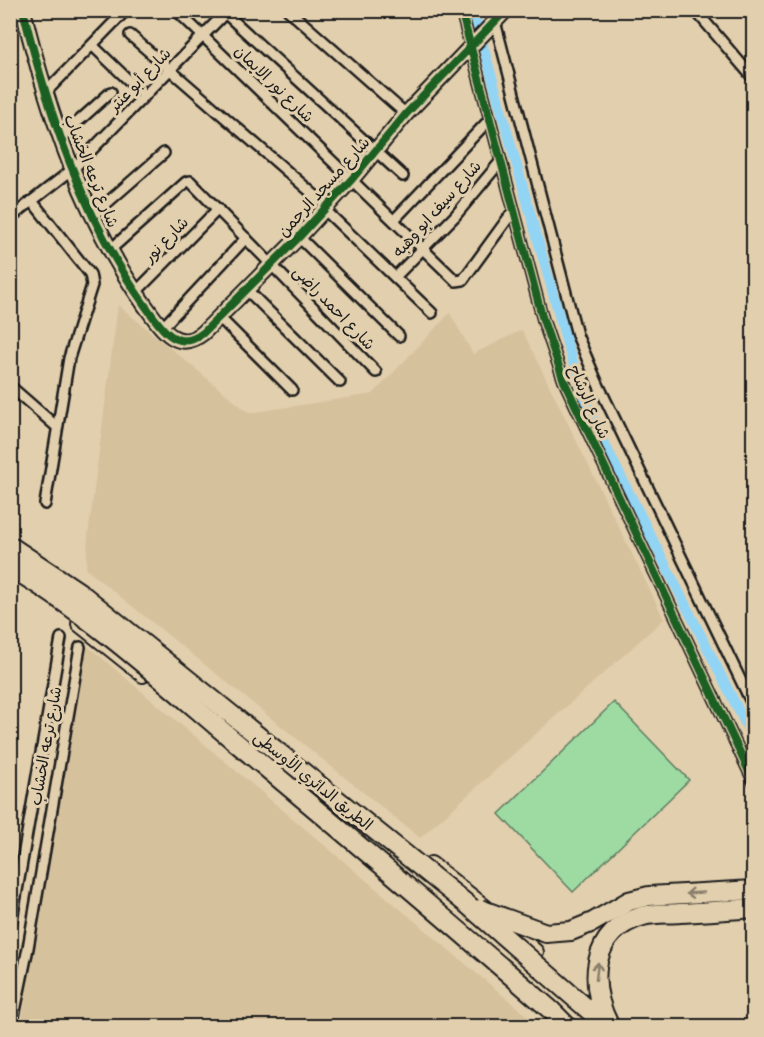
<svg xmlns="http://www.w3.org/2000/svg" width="764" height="1037" font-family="Pangolin,'Playpen Sans Arabic',sans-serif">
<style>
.built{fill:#d6c19d}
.green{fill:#9edba3;stroke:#5d7c60;stroke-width:1.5}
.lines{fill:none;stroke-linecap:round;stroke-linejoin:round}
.canal{stroke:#92d4f4;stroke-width:10}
.street-casing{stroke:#1c1c1c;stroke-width:14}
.secondary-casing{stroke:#1c1c1c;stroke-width:18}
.street{stroke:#e2cfad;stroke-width:9}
.secondary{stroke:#e2cfad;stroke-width:14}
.highway-bridge-casing{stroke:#1c1c1c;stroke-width:22;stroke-linecap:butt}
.highway-bridge{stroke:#e2cfad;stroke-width:18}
.cycleway-casing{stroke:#e2cfad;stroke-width:11}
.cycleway{stroke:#1b5e20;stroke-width:8}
.oneway{stroke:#897e6c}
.labels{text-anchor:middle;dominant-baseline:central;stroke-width:6;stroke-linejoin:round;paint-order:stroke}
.street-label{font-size:16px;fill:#1c1c1c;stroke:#e2cfad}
</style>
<rect width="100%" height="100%" fill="#e2cfad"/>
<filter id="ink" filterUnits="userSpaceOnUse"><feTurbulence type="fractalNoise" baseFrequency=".0167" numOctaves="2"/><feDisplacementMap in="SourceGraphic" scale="12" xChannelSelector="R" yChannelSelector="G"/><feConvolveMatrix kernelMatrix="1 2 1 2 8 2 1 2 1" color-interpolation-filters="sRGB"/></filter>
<g filter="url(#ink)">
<g class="built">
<polygon points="118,305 249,413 373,394 450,313 473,354 522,330 664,619 420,838 86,569 88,536"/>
<polygon points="84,643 531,1019 527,1026 21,1026"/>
</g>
<polygon class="green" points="614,702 689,780 573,892 499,814"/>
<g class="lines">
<polyline class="canal" points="473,10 568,347 594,423 754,741"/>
<g class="street-casing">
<g id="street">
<polyline points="176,10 456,281 463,280 514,210"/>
<polyline points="288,10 406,114"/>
<polyline points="461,10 543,320 564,381 754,782"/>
<polyline points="492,10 577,335 597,382 754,708"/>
<polyline points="695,10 754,79"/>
<polyline points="225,13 403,176"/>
<polyline points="130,35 327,206"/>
<polyline points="92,45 145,96"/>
<polyline points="46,92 126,10"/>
<polyline points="61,137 111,92"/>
<polyline points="32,201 90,274 92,285 69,358 45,504"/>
<polyline points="324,209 432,313"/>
<polyline points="92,216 164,153"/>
<polyline points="10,218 73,169 228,10"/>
<polyline points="394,220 490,119"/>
<polyline points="299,237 399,336"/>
<polyline points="110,250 186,182 190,181 376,372"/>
<polyline points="395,277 455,216 501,161"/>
<polyline points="246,289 340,382"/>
<polyline points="136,292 218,209"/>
<polyline points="219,317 292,390"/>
<polyline points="162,328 246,238"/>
<polyline points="10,386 57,427"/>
<polyline points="10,931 61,638"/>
<polyline points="12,1026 28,948 80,647"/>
</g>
</g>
<g class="secondary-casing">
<g id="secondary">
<path d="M23 10C48 112 83 218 144 304 159 324 175 355 203 333L299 237 352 179 406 114 506 10"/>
<polyline points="79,624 143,675"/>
<polyline points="431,864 485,907 536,952"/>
</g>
</g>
<use href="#street" class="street"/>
<use href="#secondary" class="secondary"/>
<g class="highway-bridge-casing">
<g id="highway-bridge">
<polyline points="10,546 79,592 468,905 607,1026"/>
<path d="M10 567C91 615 162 680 233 740 340 829 446 919 552 1011L567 1026"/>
<polyline points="480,909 546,933 571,931 593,922 629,901 649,896 754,890"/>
<path d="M609 1025C588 983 590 931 643 916 654 913 668 914 680 913 704 912 729 910 754 908"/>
</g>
</g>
<use href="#highway-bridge" class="highway-bridge"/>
<g class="cycleway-casing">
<g id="cycleway">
<path d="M23 10C48 112 83 218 144 304 159 324 175 355 203 333L299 237 352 179 406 114 506 10"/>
<polyline points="461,10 543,320 564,381 754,782"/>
</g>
</g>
<use href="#cycleway" class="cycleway"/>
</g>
<defs><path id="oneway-shaft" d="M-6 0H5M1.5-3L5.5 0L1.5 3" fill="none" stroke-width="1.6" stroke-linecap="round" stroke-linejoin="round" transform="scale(1.5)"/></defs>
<g class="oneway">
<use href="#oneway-shaft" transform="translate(695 893) rotate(176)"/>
<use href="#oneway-shaft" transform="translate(597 971) rotate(-83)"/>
</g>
</g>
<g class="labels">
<g class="street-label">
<text transform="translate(140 80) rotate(-46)">شارع أبو عنتر</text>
<text transform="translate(274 84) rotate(44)">شارع نور الايمان</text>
<text transform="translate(91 171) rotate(68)">شارع ترعه الخشاب</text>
<text transform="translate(324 187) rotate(-48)">شارع مسجد الرحمن</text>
<text transform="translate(437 209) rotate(-48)">شارع سيف ابو وهبه</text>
<text transform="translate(166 240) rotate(-46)">شارع نور</text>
<text transform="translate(334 308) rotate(46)">شارع احمد راضى</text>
<text transform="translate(589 402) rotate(66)">شارع الرشاح</text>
<text transform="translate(46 746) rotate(-80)">شارع ترعه الخشاب</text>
<text transform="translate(313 781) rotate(39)">الطريق الدائري الأوسطى</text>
</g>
</g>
<rect width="764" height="1037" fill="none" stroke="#e2cfad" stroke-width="36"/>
<rect x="18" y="18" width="728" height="1001" fill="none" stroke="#1c1c1c" stroke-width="2" filter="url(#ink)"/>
</svg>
